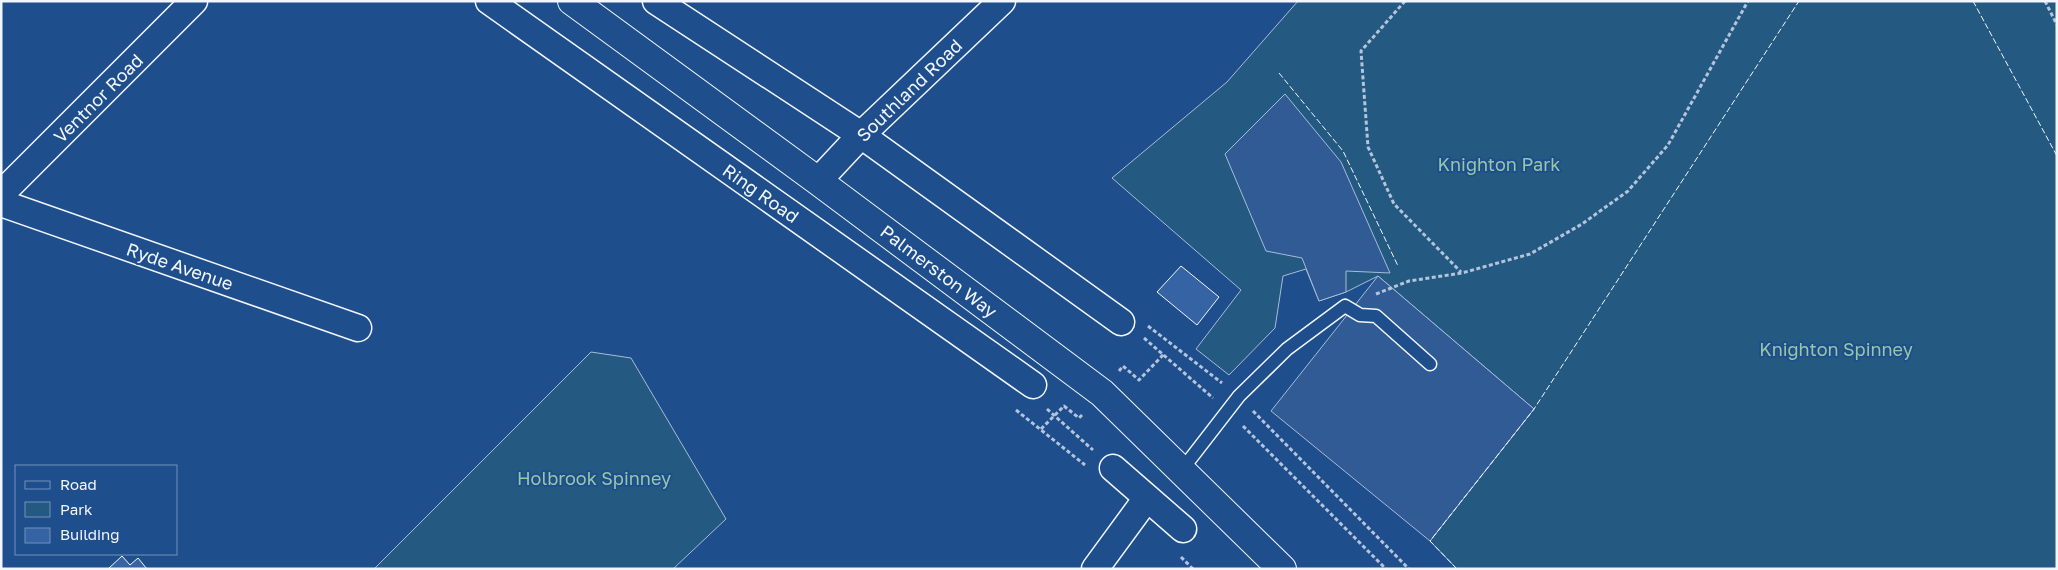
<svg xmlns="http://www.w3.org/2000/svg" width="2058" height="570" font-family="'Golos Text',sans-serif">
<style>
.green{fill:#245a82;stroke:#a8bbd7}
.parking{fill:#305b95;stroke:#a8bbd7}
.building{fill:#3563a3;stroke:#f2f6ff}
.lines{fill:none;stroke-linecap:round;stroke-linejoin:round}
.service-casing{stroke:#f2f6ff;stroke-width:15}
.minor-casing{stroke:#f2f6ff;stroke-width:29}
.trunk-casing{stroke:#f2f6ff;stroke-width:30}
.path{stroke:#b3c4dc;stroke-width:3;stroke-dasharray:4 2.5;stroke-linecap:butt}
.service{stroke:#1f4e8c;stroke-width:12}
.minor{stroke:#1f4e8c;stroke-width:26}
.trunk{stroke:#1f4e8c;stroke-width:28}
.fence{stroke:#f2f6ff;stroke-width:1;stroke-dasharray:6 2.5;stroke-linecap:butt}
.labels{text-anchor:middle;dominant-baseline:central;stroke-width:4;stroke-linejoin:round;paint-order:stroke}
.street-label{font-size:18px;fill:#f2f6ff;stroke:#1f4e8c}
.park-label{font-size:18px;fill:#97c8a6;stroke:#1f4e8c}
</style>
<rect width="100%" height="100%" fill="#1f4e8c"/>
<g class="green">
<polygon points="1298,1 2057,1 2057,569 1457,569 1430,541 1534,409 1378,276 1346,292 1319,301 1306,269 1283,276 1275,328 1229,375 1196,349 1241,290 1112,178 1227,82"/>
<polygon points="591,352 631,358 726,519 673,569 374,569"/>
</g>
<g class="parking">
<polygon points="1285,94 1341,162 1390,273 1346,271 1346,292 1319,301 1302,258 1266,251 1225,154"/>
<polygon points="1378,276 1534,409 1430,541 1271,411"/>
</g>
<g class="building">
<polygon points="1181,266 1219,297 1197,325 1157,292"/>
<polygon points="122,556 130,565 138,558 147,569 108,569"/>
</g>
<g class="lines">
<g class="service-casing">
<polyline id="service" points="1181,471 1239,396 1287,349 1345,306 1360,315 1376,316 1430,364"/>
</g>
<g class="minor-casing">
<g id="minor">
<polyline points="489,1 1033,385"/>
<polyline points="656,1 861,135 1121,322"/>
<polyline points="818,181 861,135 1002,1"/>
<polyline points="1,194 194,1"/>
<polyline points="1,203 358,328"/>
<polyline points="1113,468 1183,529"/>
<polyline points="1095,569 1147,498"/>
</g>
</g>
<g class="trunk-casing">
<polyline id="trunk" points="572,1 818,181 1102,393 1282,569"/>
</g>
<g class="path">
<polyline points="1405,1 1361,51 1368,147 1394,204 1461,272"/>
<polyline points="2045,1 2057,25"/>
<polyline points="1376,294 1409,281 1462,273 1530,254 1582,224 1628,191 1668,145 1748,1"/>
<polyline points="1148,326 1222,383"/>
<polyline points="1144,338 1213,398"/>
<polyline points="1119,371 1123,366 1139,380 1164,354"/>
<polyline points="1047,409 1093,450"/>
<polyline points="1016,410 1085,465"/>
<polyline points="1253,411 1409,569"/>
<polyline points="1243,426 1386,569"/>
<polyline points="1041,429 1064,406 1079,418 1083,414"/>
<polyline points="1181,557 1193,569"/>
</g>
<use href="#service" class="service"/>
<use href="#minor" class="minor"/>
<use href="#trunk" class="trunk"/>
<g class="fence">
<polyline points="1973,1 2057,156"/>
<polyline points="1279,73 1343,151 1398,266"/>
<polyline points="1457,569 1430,541 1534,409 1799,1"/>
</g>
</g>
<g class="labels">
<g class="street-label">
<text transform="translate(909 90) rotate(-44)">Southland Road</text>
<text transform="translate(98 98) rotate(-45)">Ventnor Road</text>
<text transform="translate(761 193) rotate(35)">Ring Road</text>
<text transform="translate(180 266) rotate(19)">Ryde Avenue</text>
<text transform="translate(939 271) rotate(37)">Palmerston Way</text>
</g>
<g class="park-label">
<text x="1499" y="164">Knighton Park</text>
<text x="1836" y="349">Knighton Spinney</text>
<text x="594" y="478">Holbrook Spinney</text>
</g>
</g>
<rect width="2058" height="570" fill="none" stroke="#f2f6ff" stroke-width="5"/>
<rect x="15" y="465" width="162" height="90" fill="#1f4e8c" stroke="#7391ba"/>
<rect x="25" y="481" width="25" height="8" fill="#1f4e8c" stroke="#7391ba"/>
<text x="60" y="490" font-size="15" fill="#f2f6ff">Road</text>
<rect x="25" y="502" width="25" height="15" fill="#245a82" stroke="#7391ba"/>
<text x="60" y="515" font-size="15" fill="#f2f6ff">Park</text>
<rect x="25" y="528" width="25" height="15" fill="#3563a3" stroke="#7391ba"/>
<text x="60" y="540" font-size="15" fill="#f2f6ff">Building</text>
</svg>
